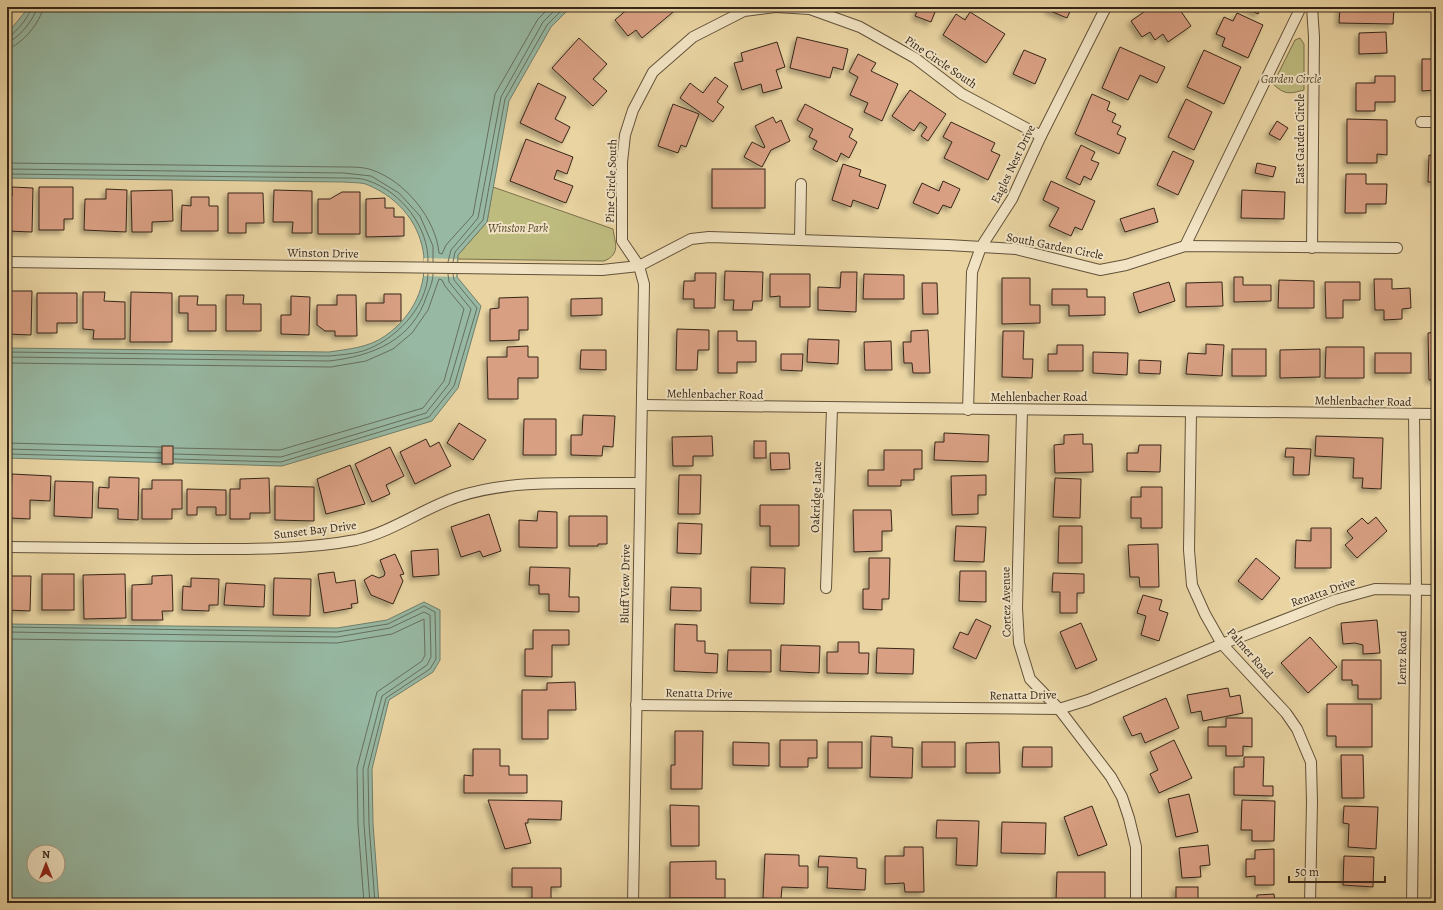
<svg xmlns="http://www.w3.org/2000/svg" width="1443" height="910" font-family="Alegreya,serif">
<style>
.green{fill:#bebb7f;stroke:#7a704c}
.water{fill:#97b8a3;stroke:#707e6b;fill-rule:evenodd}
.pier{fill:#e9d4a2}
.lines{fill:none;stroke-linecap:round;stroke-linejoin:round}
.shore{stroke:#666f5e;stroke-width:1}
.building{fill:#d89f82;stroke:#362618;filter:url(#shadow)}
.street-casing{stroke:#63523a;stroke-width:12}
.street{stroke:#f1e3c3;stroke-width:10}
.labels{text-anchor:middle;dominant-baseline:central;stroke-width:4;stroke-linejoin:round;paint-order:stroke}
.street-label{font-size:12px;fill:#362618;stroke:#f1e3c3}
.park-label{font-size:12px;font-style:italic;fill:#584b32;stroke:#f1e3c3}
</style>
<defs>
<filter id="shadow"><feDropShadow dx="-3.5" dy="3.5" stdDeviation="2" flood-color="#0004"/></filter>
</defs>
<rect width="100%" height="100%" fill="#e9d4a2"/>
<filter id="stains"><feTurbulence type="fractalNoise" baseFrequency=".005" numOctaves="4"/><feColorMatrix values="0 0 0 0 .2 0 0 0 0 .09 0 0 0 0 .02 0 0 0 .5 -.17"/></filter>
<radialGradient id="worn" r=".72"><stop offset=".6" stop-color="#630" stop-opacity="0"/><stop offset="1" stop-color="#630" stop-opacity=".3"/></radialGradient>
<g class="green">
<path d="M1300 38 1304 44V90C1289 94 1285 95 1273 84L1295 40Z"/>
<path d="M493 187 613 229C615 243 621 254 604 261L457 259 458 255 487 222Z"/>
</g>
<g class="water">
<path d="M29 7H571L551 27 509 101 487 222 458 255 457 277 481 306 458 388 432 421 282 466 7 458V348L329 352C348 349 368 348 385 336 444 295 435 213 368 185 362 182 352 183 344 182L7 178V34Z"/>
<path d="M424 602 440 610V660L433 672 389 700 372 769 373 824 379 903H7V624L337 628 387 620ZM34 852H58V876H34Z"/>
</g>
<polygon class="pier" points="424,258 457,259 456,277 424,276"/>
<g class="lines">
<g class="shore">
<path d="M7 37C14 36 31 14 32 7"/>
<path d="M7 42C17 41 36 17 37 7"/>
<path d="M7 48C21 47 42 20 43 7"/>
<path d="M7 163 344 167C353 167 364 167 372 170 405 181 436 219 439 253L442 254 446 245 473 215 495 94 538 19 550 7"/>
<polyline points="7,169 344,173 371,176 399,193 420,216 433,246 433,262"/>
<path d="M7 174 344 178C352 178 362 178 369 181 401 192 429 227 428 262"/>
<polyline points="448,262 451,250 478,218 501,97 543,22 558,7"/>
<polyline points="453,262 455,252 483,220 505,99 547,25 565,7"/>
<path d="M7 352 329 356C340 355 353 354 363 351 394 341 427 308 428 274"/>
<path d="M7 357 329 361C373 356 413 340 427 295 430 288 433 281 433 274"/>
<polyline points="7,363 331,367 366,361 393,349 412,333 428,310 439,279 442,280 445,286 464,309 444,381 423,408 280,450 174,448"/>
<polyline points="7,443 161,447"/>
<polyline points="7,449 161,453"/>
<polyline points="7,454 161,458"/>
<polyline points="174,454 281,457 426,413 449,384 471,309 449,282 448,274"/>
<polyline points="174,459 281,462 429,417 454,386 477,308 454,280 453,274"/>
<polyline points="7,627 337,632 388,624 424,606 435,612 436,659 430,669 386,698 368,769 369,824 375,903"/>
<polyline points="7,632 337,637 390,628 424,612 430,615 431,657 427,665 382,696 363,769 364,824 370,903"/>
<polyline points="7,639 337,643 392,634 424,619 425,655 422,661 377,692 357,768 358,824 364,903"/>
</g>
</g>
<g class="building">
<polygon points="630,7 679,7 642,38 636,30 628,36 615,20"/>
<polygon points="919,7 937,7 931,22 915,16"/>
<polygon points="1050,7 1072,7 1067,18 1048,10"/>
<polygon points="1151,7 1178,7 1191,26 1168,42 1163,34 1155,40 1150,32 1142,37 1131,21"/>
<polygon points="1244,7 1261,7 1258,14"/>
<polygon points="1340,7 1394,7 1393,24 1339,23"/>
<polygon points="970,12 1005,34 986,63 943,35 956,14 965,20"/>
<polygon points="1237,13 1263,25 1248,58 1222,46 1225,38 1216,34 1224,17 1233,21"/>
<polygon points="1386,32 1387,53 1359,54 1359,33"/>
<polygon points="797,37 848,49 843,70 833,67 830,78 790,68"/>
<polygon points="579,38 607,64 593,79 607,91 593,106 552,68"/>
<polygon points="777,42 785,67 776,70 782,88 763,93 761,84 742,90 734,63 743,61 741,53"/>
<polygon points="1120,47 1165,67 1157,83 1140,75 1128,100 1102,88"/>
<polygon points="1024,50 1046,59 1035,84 1013,74"/>
<polygon points="1204,50 1241,67 1224,104 1187,87"/>
<polygon points="858,54 876,63 871,71 898,84 882,121 864,112 868,103 850,95 858,77 849,72"/>
<polygon points="1422,59 1436,59 1436,90 1422,91"/>
<polygon points="1375,76 1395,76 1395,102 1375,102 1375,111 1356,111 1356,83 1375,83"/>
<polygon points="715,77 728,86 717,102 724,107 713,122 680,98 690,83 703,93"/>
<polygon points="538,83 566,97 555,119 570,127 562,143 520,123"/>
<polygon points="910,90 946,114 928,141 921,136 927,127 920,122 914,131 892,116"/>
<polygon points="1092,94 1110,102 1107,110 1116,114 1112,122 1121,126 1117,134 1126,138 1119,154 1075,134"/>
<polygon points="1186,99 1212,112 1194,150 1168,137"/>
<polygon points="673,104 699,114 686,147 681,145 678,153 658,146"/>
<polygon points="805,104 853,129 849,137 857,142 849,158 841,153 837,162 813,149 817,141 809,137 813,129 797,120"/>
<polygon points="773,117 776,123 781,120 790,141 771,150 762,167 744,157 752,142 764,148 765,147 755,126"/>
<polygon points="1347,119 1387,120 1387,155 1377,154 1377,163 1347,163"/>
<polygon points="1277,121 1288,128 1280,140 1269,134"/>
<polygon points="951,122 995,143 991,151 1000,155 988,180 944,158 952,142 943,137"/>
<polygon points="526,139 573,157 567,174 557,170 554,179 573,186 566,203 510,181"/>
<polygon points="1081,145 1095,152 1091,160 1099,163 1091,180 1084,176 1080,185 1066,178"/>
<polygon points="1173,151 1194,161 1178,195 1157,185"/>
<polygon points="1429,155 1436,156 1436,182 1428,182"/>
<polygon points="1257,163 1276,167 1273,177 1255,173"/>
<polygon points="843,164 861,170 859,176 886,185 878,209 853,200 851,207 832,200"/>
<rect x="712" y="169" width="53" height="39"/>
<polygon points="1346,174 1366,174 1366,184 1387,184 1386,204 1366,204 1366,213 1345,213"/>
<polygon points="943,181 960,189 951,208 943,205 938,214 913,203 922,183 939,191"/>
<polygon points="1051,181 1095,201 1082,230 1075,227 1071,236 1049,226 1059,208 1043,200"/>
<polygon points="12,187 33,188 32,232 7,231 7,196 12,196"/>
<polygon points="39,187 73,187 73,219 64,219 64,230 39,230"/>
<polygon points="106,189 127,190 126,232 84,230 85,199 106,199"/>
<polygon points="172,190 173,221 152,222 152,232 132,232 131,191"/>
<polygon points="274,190 312,191 312,233 292,233 293,222 273,222"/>
<polygon points="1242,190 1285,192 1284,219 1241,218"/>
<polygon points="342,192 360,192 360,234 318,234 318,199 330,199"/>
<polygon points="228,193 263,193 264,223 246,223 246,233 228,233"/>
<polygon points="191,197 209,197 209,206 218,206 218,231 181,231 182,205 191,206"/>
<polygon points="385,198 385,208 394,208 394,217 404,217 404,236 366,237 366,199"/>
<polygon points="1154,208 1158,222 1125,232 1120,219"/>
<polygon points="725,271 763,272 762,301 753,301 752,310 733,310 734,300 724,300"/>
<polygon points="841,272 857,272 856,312 818,310 818,287 840,288"/>
<polygon points="695,273 716,273 715,308 694,308 694,299 683,299 684,281 695,281"/>
<polygon points="770,274 810,274 810,307 780,307 780,296 770,297"/>
<polygon points="864,274 904,275 904,299 863,299"/>
<polygon points="1234,277 1243,277 1243,285 1271,285 1271,301 1234,302"/>
<polygon points="1002,278 1030,278 1030,305 1040,305 1040,323 1002,324"/>
<polygon points="1374,279 1392,279 1392,289 1410,288 1411,308 1402,309 1402,319 1384,320 1384,310 1375,310"/>
<polygon points="1279,280 1314,281 1314,308 1278,308"/>
<polygon points="1169,282 1175,301 1139,313 1133,293"/>
<polygon points="1222,282 1223,306 1186,307 1186,283"/>
<polygon points="1325,282 1360,282 1360,300 1343,300 1343,318 1326,318"/>
<polygon points="922,283 937,283 938,314 923,314"/>
<polygon points="1052,289 1087,289 1087,297 1105,297 1105,315 1069,316 1069,305 1052,305"/>
<polygon points="7,291 32,291 31,335 7,334"/>
<polygon points="83,292 105,292 104,301 125,302 125,339 93,339 94,330 83,329"/>
<polygon points="131,292 172,293 172,342 130,342"/>
<polygon points="37,293 77,293 77,323 57,323 57,333 37,333"/>
<polygon points="384,294 401,294 401,321 366,321 366,303 384,303"/>
<polygon points="226,295 244,295 243,304 261,304 261,331 226,331"/>
<polygon points="337,295 356,295 357,336 335,336 335,331 325,331 317,325 317,305 337,305"/>
<polygon points="179,296 198,296 197,305 216,305 216,331 188,331 188,313 179,313"/>
<polygon points="291,296 310,297 309,335 281,334 281,315 291,315"/>
<polygon points="528,297 528,330 519,330 519,340 490,341 490,309 499,308 499,298"/>
<polygon points="602,298 602,315 571,316 571,299"/>
<polygon points="677,329 709,330 709,350 698,350 697,370 676,370"/>
<polygon points="928,330 930,373 913,373 912,363 904,363 903,342 911,342 911,331"/>
<polygon points="718,331 737,331 737,341 756,341 756,362 737,362 737,373 718,373"/>
<polygon points="1003,331 1024,331 1023,359 1033,359 1032,378 1002,377"/>
<polygon points="1436,332 1436,380 1429,380 1428,333"/>
<polygon points="808,339 839,340 838,364 807,362"/>
<polygon points="891,341 892,370 865,370 864,342"/>
<polygon points="1206,344 1224,345 1222,376 1186,374 1188,353 1206,354"/>
<polygon points="1057,345 1083,345 1083,371 1048,371 1048,354 1057,354"/>
<polygon points="528,346 528,357 538,357 538,378 518,378 518,399 488,399 487,357 507,357 507,347"/>
<polygon points="1326,347 1364,347 1364,378 1325,378"/>
<rect x="1232" y="349" width="34" height="27"/>
<polygon points="1320,349 1320,377 1280,378 1280,350"/>
<polygon points="581,350 606,350 606,370 580,369"/>
<polygon points="1093,352 1128,353 1127,375 1093,373"/>
<rect x="1375" y="353" width="36" height="20"/>
<polygon points="781,354 803,354 802,371 781,370"/>
<polygon points="1139,360 1161,361 1160,374 1139,373"/>
<polygon points="583,415 615,416 613,447 603,446 602,456 571,455 571,435 582,435"/>
<polygon points="524,419 556,419 556,455 523,455"/>
<polygon points="459,423 486,440 473,460 447,443"/>
<polygon points="944,433 989,435 988,462 934,460 935,442 944,442"/>
<polygon points="1083,434 1083,444 1092,444 1093,472 1055,473 1054,445 1064,444 1064,435"/>
<polygon points="712,436 713,456 693,456 693,466 673,466 672,437"/>
<polygon points="1316,436 1383,438 1381,489 1362,488 1363,478 1353,478 1354,458 1315,456"/>
<polygon points="426,439 430,447 439,442 451,466 415,484 400,452"/>
<rect x="754" y="441" width="12" height="17"/>
<polygon points="1139,445 1161,445 1160,472 1127,471 1127,453 1138,453"/>
<rect x="162" y="446" width="11" height="18"/>
<polygon points="390,447 404,476 386,485 390,494 372,502 355,464"/>
<polygon points="1286,448 1311,449 1309,475 1293,475 1294,457 1285,457"/>
<polygon points="884,450 922,450 922,469 914,469 914,480 901,480 901,486 868,486 868,470 884,470"/>
<polygon points="770,453 789,453 790,469 771,470"/>
<polygon points="350,465 365,504 326,514 317,479"/>
<polygon points="12,474 51,476 50,501 30,500 30,519 10,518"/>
<polygon points="679,475 701,475 700,514 678,514"/>
<polygon points="986,475 986,495 978,495 978,514 952,515 951,476"/>
<polygon points="109,477 139,478 138,520 118,519 118,509 98,508 99,487 109,488"/>
<polygon points="269,478 270,513 250,513 250,519 230,519 230,489 240,489 240,479"/>
<polygon points="1055,478 1081,479 1080,518 1053,517"/>
<polygon points="152,480 182,480 182,509 172,509 172,519 142,519 142,489 152,489"/>
<polygon points="55,481 93,482 92,518 54,516"/>
<polygon points="275,486 314,487 314,521 275,520"/>
<polygon points="1141,487 1162,487 1162,528 1141,528 1141,518 1131,518 1131,497 1141,497"/>
<polygon points="187,489 226,490 226,515 216,515 216,507 197,507 197,515 187,515"/>
<polygon points="760,505 799,505 799,546 770,546 770,526 760,526"/>
<polygon points="853,510 891,510 892,531 882,531 882,551 854,552"/>
<polygon points="538,511 557,512 557,548 519,547 519,520 537,521"/>
<polygon points="489,514 501,551 483,557 480,551 461,557 451,527"/>
<polygon points="569,516 607,516 607,544 598,544 598,546 569,546"/>
<polygon points="1376,517 1387,531 1357,558 1345,545 1353,538 1347,531 1362,518 1368,524"/>
<polygon points="678,523 702,524 701,554 677,553"/>
<polygon points="956,526 986,527 984,562 954,561"/>
<polygon points="1059,526 1082,526 1082,563 1058,563"/>
<polygon points="1311,528 1331,528 1331,568 1295,568 1296,540 1311,541"/>
<polygon points="1158,544 1159,587 1140,587 1139,577 1130,577 1128,545"/>
<polygon points="438,549 439,575 413,577 411,551"/>
<polygon points="395,554 404,574 400,575 403,581 393,604 371,595 364,580 372,575 379,578 384,576 385,573 380,560"/>
<polygon points="869,558 890,558 889,599 882,599 882,610 863,609 863,589 869,589"/>
<polygon points="1256,558 1280,578 1262,600 1238,581"/>
<polygon points="530,567 570,568 569,597 579,597 579,612 549,611 549,594 539,594 539,585 529,585"/>
<polygon points="751,567 785,568 784,604 750,603"/>
<polygon points="960,571 986,571 986,602 959,601"/>
<polygon points="334,572 336,583 355,580 358,603 351,604 352,608 324,613 318,574"/>
<polygon points="1053,573 1084,574 1084,593 1077,593 1077,613 1060,613 1060,592 1052,592"/>
<rect x="42" y="574" width="32" height="36"/>
<polygon points="125,574 126,618 84,619 83,575"/>
<polygon points="172,575 173,611 162,611 163,620 132,620 132,585 152,584 152,576"/>
<polygon points="7,576 31,576 30,611 7,610"/>
<polygon points="191,578 219,579 218,605 209,605 209,611 182,610 183,586 191,587"/>
<polygon points="274,578 311,579 310,616 273,615"/>
<polygon points="226,583 265,585 264,607 224,605"/>
<polygon points="671,587 701,588 701,611 670,610"/>
<polygon points="1143,595 1162,600 1159,610 1168,613 1159,641 1141,635 1146,616 1137,613"/>
<polygon points="976,619 991,626 976,659 953,648 960,632 968,635"/>
<polygon points="1377,620 1380,653 1363,654 1363,645 1355,643 1343,644 1341,623"/>
<polygon points="1081,623 1097,660 1076,669 1060,632"/>
<polygon points="675,624 697,625 697,641 705,641 705,653 718,654 717,673 674,671"/>
<polygon points="533,630 569,630 569,645 552,645 552,677 525,676 525,649 533,649"/>
<polygon points="1310,637 1337,667 1308,693 1281,663"/>
<polygon points="838,642 859,642 859,653 869,653 868,674 827,673 827,652 838,652"/>
<polygon points="781,645 820,646 819,673 780,671"/>
<polygon points="877,648 914,649 913,674 876,673"/>
<polygon points="728,650 771,650 771,672 727,671"/>
<polygon points="1342,660 1381,660 1381,699 1358,699 1358,685 1352,685 1352,680 1342,680"/>
<polygon points="575,682 576,710 548,710 548,739 522,739 522,690 547,690 547,683"/>
<polygon points="1228,688 1230,697 1240,695 1243,713 1203,721 1201,711 1191,713 1187,695"/>
<polygon points="1166,698 1179,728 1145,743 1141,733 1132,736 1123,717"/>
<polygon points="1327,704 1372,704 1372,747 1336,747 1336,736 1327,736"/>
<polygon points="1226,718 1252,718 1252,747 1243,746 1243,756 1226,756 1226,746 1208,746 1208,727 1226,727"/>
<polygon points="675,731 703,731 702,789 671,789 671,765 675,765"/>
<polygon points="871,736 892,737 892,747 913,748 912,778 870,777"/>
<polygon points="780,740 817,740 817,758 808,758 808,767 780,767"/>
<polygon points="1174,740 1192,778 1159,793 1150,774 1158,770 1150,752"/>
<polygon points="733,742 769,743 769,766 733,765"/>
<rect x="828" y="742" width="34" height="26"/>
<rect x="922" y="742" width="33" height="25"/>
<polygon points="999,742 1000,773 966,773 966,743"/>
<polygon points="1023,747 1052,747 1052,767 1022,767"/>
<polygon points="473,749 500,749 500,766 509,766 509,775 527,775 527,793 464,793 464,775 473,776"/>
<polygon points="1341,755 1363,755 1364,798 1342,798"/>
<polygon points="1244,757 1264,757 1263,786 1273,786 1273,796 1234,795 1234,767 1244,767"/>
<polygon points="1189,794 1198,832 1176,837 1168,799"/>
<polygon points="488,800 562,801 561,820 528,819 528,823 525,823 531,843 505,849"/>
<polygon points="1242,800 1275,801 1274,841 1252,841 1252,830 1241,830"/>
<polygon points="670,805 699,806 699,846 671,846"/>
<polygon points="1092,806 1107,845 1078,856 1064,817"/>
<polygon points="1344,806 1378,807 1376,849 1348,847 1349,824 1343,823"/>
<polygon points="937,820 979,821 977,866 956,865 957,838 936,838"/>
<polygon points="1002,822 1046,823 1045,854 1001,853"/>
<polygon points="1208,845 1210,865 1200,866 1201,877 1182,878 1179,848"/>
<polygon points="904,847 923,847 924,892 905,892 904,883 885,884 885,856 904,856"/>
<polygon points="1274,849 1274,885 1255,885 1255,876 1246,877 1246,859 1255,859 1255,850"/>
<polygon points="765,854 799,855 799,866 808,866 808,888 782,887 781,899 763,898"/>
<polygon points="819,856 857,858 857,868 866,869 865,890 827,888 828,867 818,867"/>
<polygon points="1344,856 1374,857 1373,887 1343,885"/>
<polygon points="716,861 716,879 725,879 725,898 670,898 670,862"/>
<polygon points="512,868 561,868 561,887 551,887 551,903 532,903 532,887 512,887"/>
<polygon points="1057,872 1105,872 1105,900 1056,900"/>
<rect x="1176" y="887" width="22" height="16"/>
<polygon points="1274,894 1275,903 1257,903 1257,895"/>
<polygon points="1352,900 1378,901 1378,903 1352,903"/>
</g>
<g class="lines">
<g class="street-casing">
<g id="street">
<polyline points="776,7 810,9 860,27 915,58 962,94 1041,136"/>
<polyline points="1312,7 1314,37 1312,248"/>
<polyline points="1421,122 1436,122"/>
<polyline points="800,239 801,184"/>
<polyline points="1185,246 1301,7"/>
<polyline points="7,262 602,270 639,266 691,239 709,237 948,245 1016,249 1100,270 1126,265 1185,246 1397,248"/>
<polyline points="642,405 1436,414"/>
<polyline points="968,410 972,272 981,247 1012,199 1041,136 1106,7"/>
<polyline points="1022,410 1017,608 1019,643 1030,679 1059,709 1111,777 1122,797 1129,818 1136,847 1136,903"/>
<polyline points="1191,412 1189,550 1192,585 1205,614 1222,644 1286,713 1297,729 1311,762 1312,802 1310,903"/>
<path d="M7 547C68 548 130 548 191 549 245 549 303 550 356 540 392 532 422 509 457 497 514 478 580 484 640 483"/>
<polyline points="826,588 832,408"/>
<polyline points="636,705 1059,709 1088,700 1222,644 1335,600 1375,589 1436,590"/>
<polyline points="633,903 644,284 639,266 622,241 622,162 625,135 633,110 653,72 693,37 744,11 775,7"/>
<polyline points="1412,903 1416,589 1414,414"/>
</g>
</g>
<use href="#street" class="street"/>
</g>
<g class="labels">
<g class="street-label">
<text transform="translate(941 62) rotate(34)">Pine Circle South</text>
<text transform="translate(1300 139) rotate(-90)">East Garden Circle</text>
<text transform="translate(1013 164) rotate(-64)">Eagles Nest Drive</text>
<text transform="translate(611 181) rotate(-88)">Pine Circle South</text>
<text transform="translate(1055 246) rotate(11)">South Garden Circle</text>
<text transform="translate(323 253) rotate(1)">Winston Drive</text>
<text transform="translate(715 394) rotate(1)">Mehlenbacher Road</text>
<text x="1039" y="397">Mehlenbacher Road</text>
<text transform="translate(1363 401) rotate(1)">Mehlenbacher Road</text>
<text transform="translate(816 497) rotate(-88)">Oakridge Lane</text>
<text transform="translate(315 530) rotate(-7)">Sunset Bay Drive</text>
<text transform="translate(625 584) rotate(-89)">Bluff View Drive</text>
<text transform="translate(1323 592) rotate(-19)">Renatta Drive</text>
<text transform="translate(1006 602) rotate(-91)">Cortez Avenue</text>
<text transform="translate(1250 653) rotate(49)">Palmer Road</text>
<text transform="translate(1402 658) rotate(-89)">Lentz Road</text>
<text transform="translate(699 693) rotate(1)">Renatta Drive</text>
<text transform="translate(1023 695) rotate(-1)">Renatta Drive</text>
</g>
<g class="park-label">
<text x="1291" y="79">Garden Circle</text>
<text x="518" y="228">Winston Park</text>
</g>
</g>
<rect width="1443" height="910" fill="none" stroke="#e9d4a2" stroke-width="24"/>
<rect x="8" y="8" width="1427" height="894" fill="none" stroke="#362618" stroke-width="2"/>
<rect x="12" y="12" width="1419" height="886" fill="none" stroke="#362618"/>
<g transform="translate(46 864)"><circle r="19" fill="#f1e3c3" stroke="#a6977f"/>
<path d="M0-3L7 15L0 10L-7 15Z" fill="#8f2418"/>
<text y="-6" font-size="11" font-weight="bold" text-anchor="middle" fill="#362618">N</text>
</g>
<path d="M1289 876v6h96v-6" fill="none" stroke="#362618" stroke-width="2"/>
<text x="1295" y="876" font-size="12" fill="#362618" stroke="#f1e3c3" stroke-width="3" paint-order="stroke">50 m</text>
<rect width="100%" height="100%" filter="url(#stains)"/>
<rect width="100%" height="100%" fill="url(#worn)"/>
</svg>
